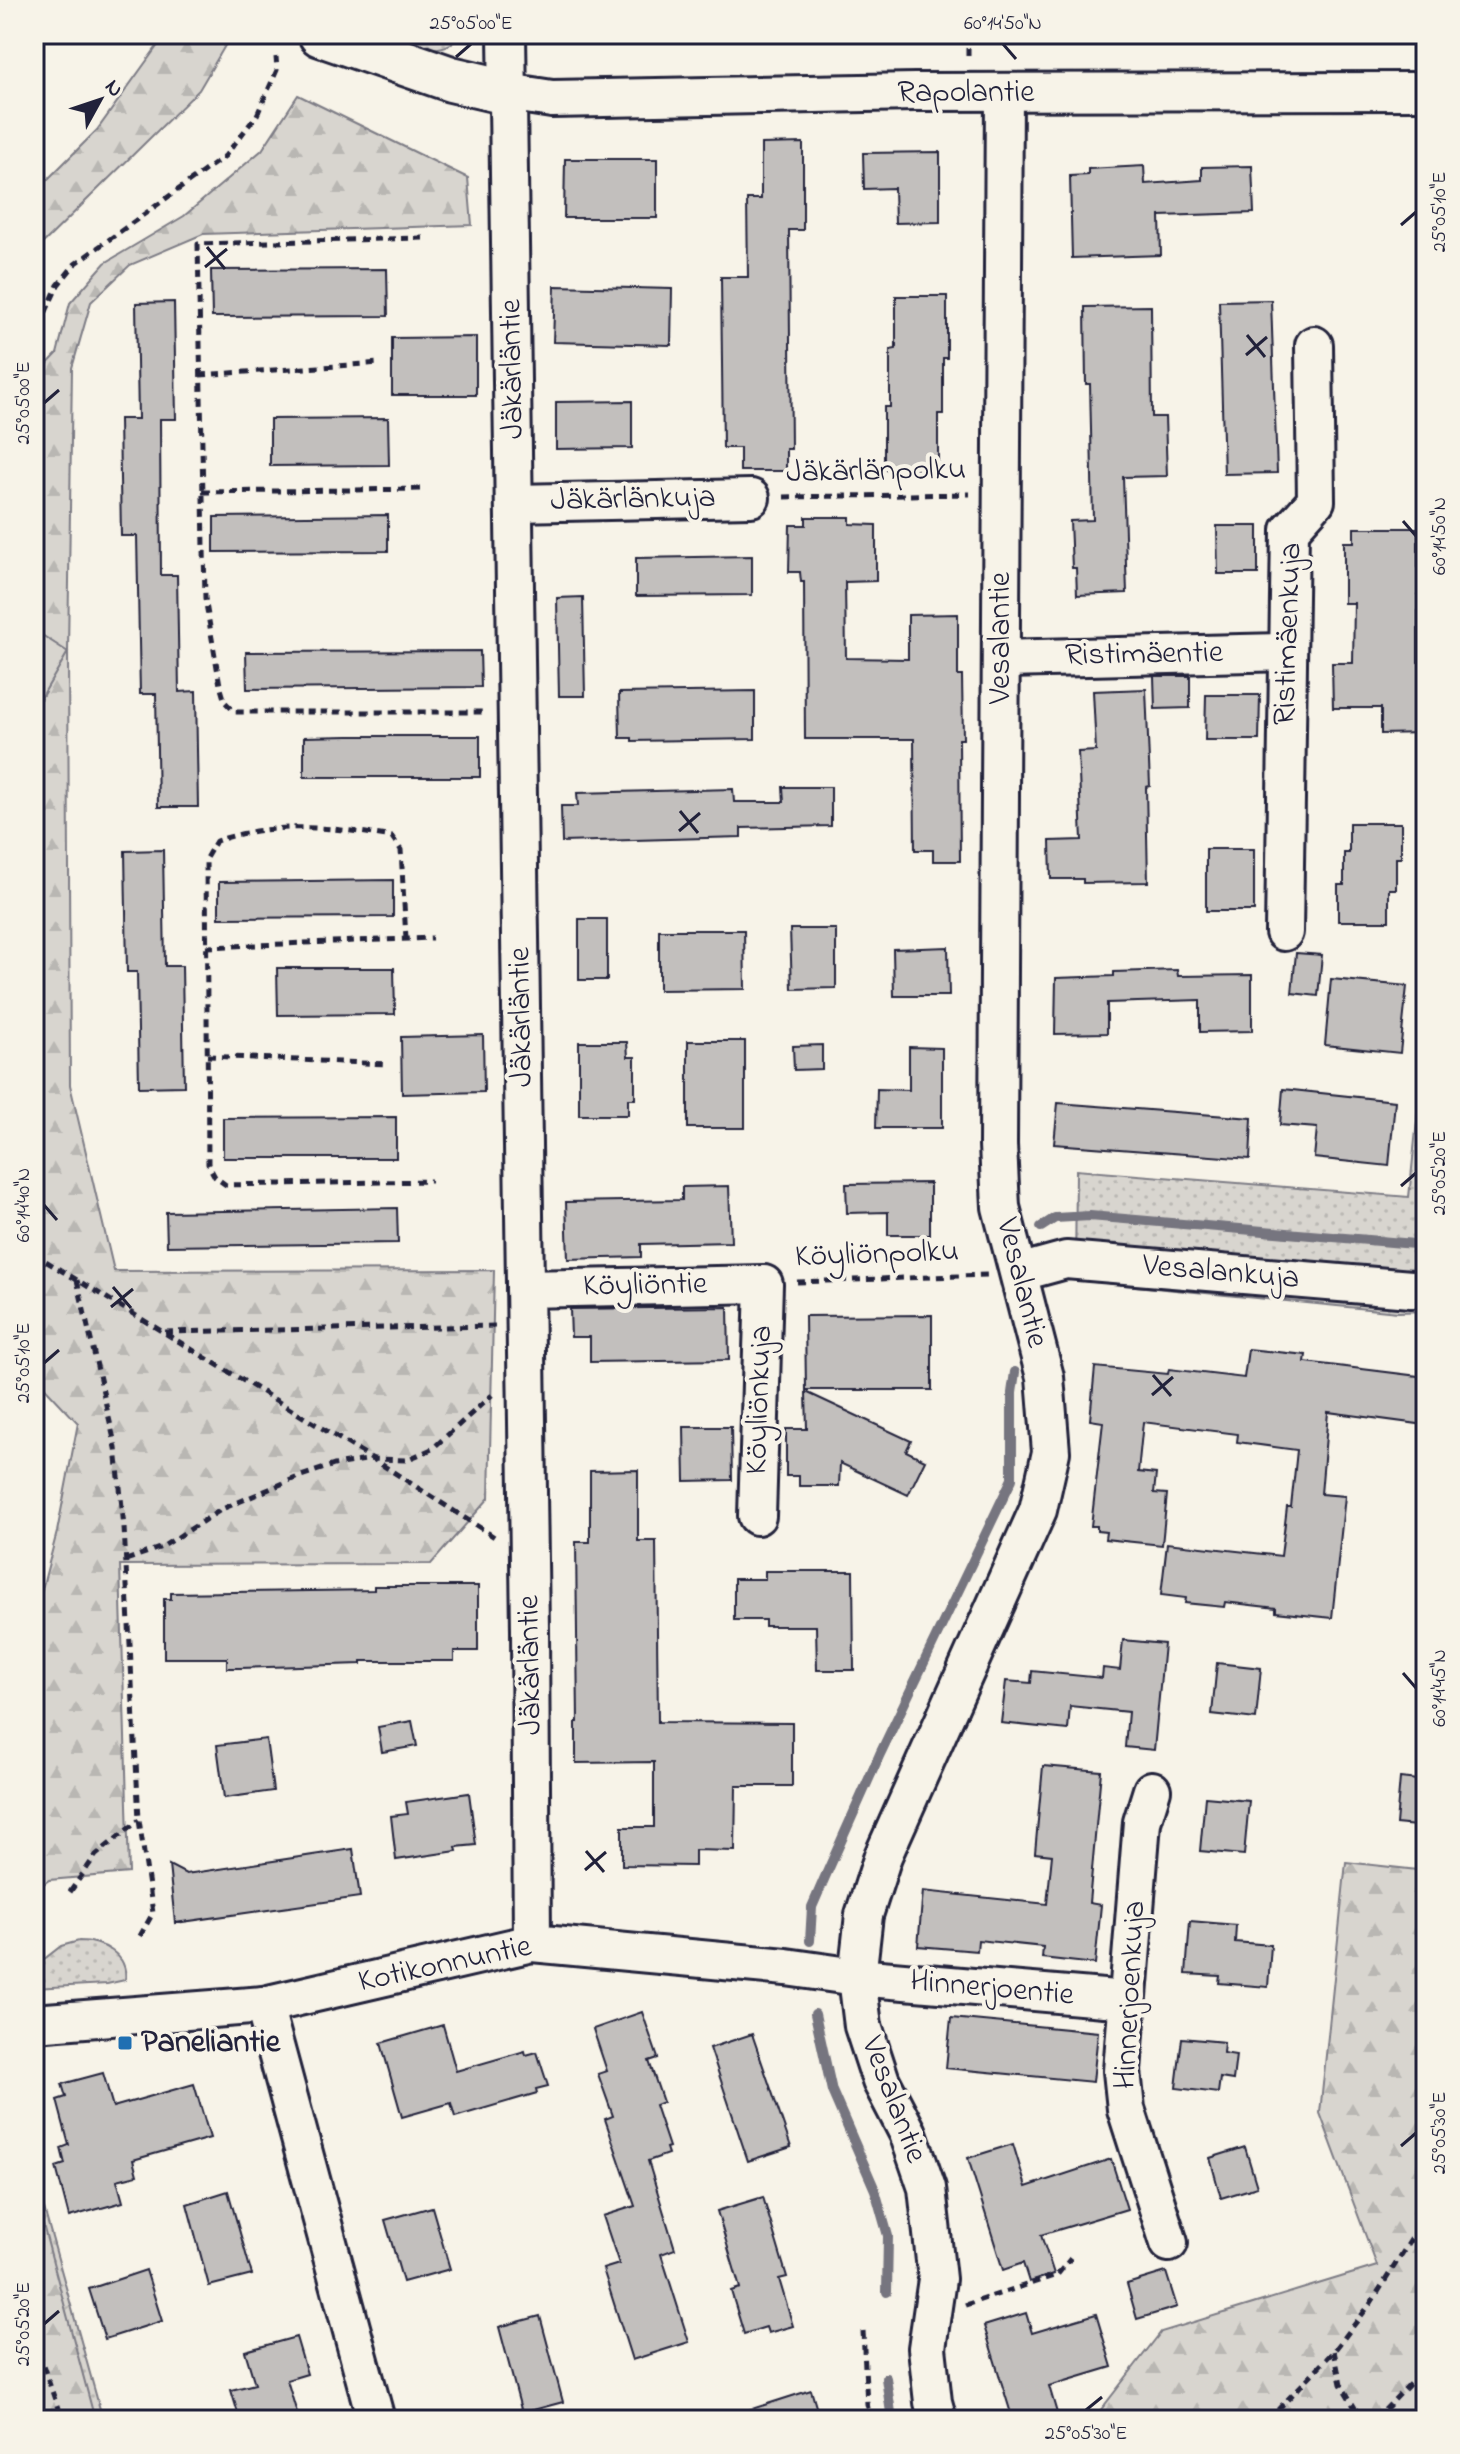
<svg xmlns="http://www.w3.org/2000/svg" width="1460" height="2454" font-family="'Indie Flower',sans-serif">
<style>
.grass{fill:url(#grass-dots);stroke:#7d7c85;stroke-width:2}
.forest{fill:url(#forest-firs);stroke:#7d7c85;stroke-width:2}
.garden{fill:#d8d5cf;stroke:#7d7c85;stroke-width:2}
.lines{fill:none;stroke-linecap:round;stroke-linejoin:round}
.stream{stroke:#76747f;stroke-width:10}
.building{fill:#c2bfbd;stroke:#22223b;stroke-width:2}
.minor-casing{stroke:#22223b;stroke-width:42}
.major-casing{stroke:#22223b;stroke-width:50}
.path{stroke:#22223b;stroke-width:5;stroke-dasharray:8 6;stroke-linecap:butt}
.minor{stroke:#f7f3e8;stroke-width:36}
.major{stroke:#f7f3e8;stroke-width:44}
.ticks{fill:none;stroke:#22223b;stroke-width:3}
.poi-dot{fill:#1f6fb2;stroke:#f7f3e8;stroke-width:3}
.labels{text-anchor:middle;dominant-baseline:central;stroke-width:8;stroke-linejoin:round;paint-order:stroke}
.street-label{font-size:32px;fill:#22223b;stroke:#f7f3e8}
.poi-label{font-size:32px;font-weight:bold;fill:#22223b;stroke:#f7f3e8;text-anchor:start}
.neatline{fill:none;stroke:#22223b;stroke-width:3}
.ticks-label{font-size:20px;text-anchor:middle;fill:#22223b}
</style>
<defs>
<pattern id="grass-dots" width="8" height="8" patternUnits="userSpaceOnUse" patternTransform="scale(2)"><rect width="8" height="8" fill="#d8d5cf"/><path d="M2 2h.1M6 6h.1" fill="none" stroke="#b9b7b3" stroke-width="1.8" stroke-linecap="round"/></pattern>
<pattern id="forest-firs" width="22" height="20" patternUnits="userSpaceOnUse" patternTransform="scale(2)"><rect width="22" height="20" fill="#d8d5cf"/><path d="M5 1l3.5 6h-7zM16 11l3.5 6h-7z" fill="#b9b7b3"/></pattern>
</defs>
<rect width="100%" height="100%" fill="#f7f3e8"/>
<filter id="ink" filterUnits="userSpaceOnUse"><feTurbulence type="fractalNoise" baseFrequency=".0125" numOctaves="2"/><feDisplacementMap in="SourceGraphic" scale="16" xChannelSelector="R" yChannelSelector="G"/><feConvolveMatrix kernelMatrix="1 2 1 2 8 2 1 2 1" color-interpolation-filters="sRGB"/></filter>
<g filter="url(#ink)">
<g class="grass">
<path d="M380 34H461C441 62 407 42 380 34Z"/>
<polygon points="1426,1035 1426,1311 1398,1312 1075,1280 1076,1170 1409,1197"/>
<path d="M79 1941C101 1941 129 1954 125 1980L107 1984 34 1988V1967L61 1946Z"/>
<polygon points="34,2173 103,2420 34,2420"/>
</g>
<g class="forest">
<polygon points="166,34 208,34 226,44 199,90 34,252 34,193 97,130"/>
<polygon points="298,95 468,178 472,225 203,234 130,265 91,302 72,368 68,652 70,1085 114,1271 494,1270 489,1498 431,1564 120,1565 129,1873 49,1880 34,1891 34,1620 57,1532 78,1423 34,1376 34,710 67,652 34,630 34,378 57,354 70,303 105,263 184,216 262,150"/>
<polygon points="1346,1862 1426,1871 1426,2420 1093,2420 1161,2332 1377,2266 1320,2113"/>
<polygon points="34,2191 95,2420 34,2420"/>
</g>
<polygon class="garden" points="34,630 68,652 34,710"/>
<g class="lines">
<g class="stream">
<polyline points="1041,1227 1055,1218 1090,1216 1426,1245"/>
<polyline points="810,1941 812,1907 825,1877 880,1754 1012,1479 1012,1393 1015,1372"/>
<polyline points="815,2014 832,2091 875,2190 888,2236 887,2292"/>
<polyline points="886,2378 892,2420"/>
</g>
</g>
<g class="building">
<polygon points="803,143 803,230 789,230 791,449 786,449 786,471 740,471 740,448 723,448 721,277 748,277 747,199 761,199 761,144"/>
<polygon points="940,152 940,222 895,223 894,188 864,189 863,153"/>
<polygon points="565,159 657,159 657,218 564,218"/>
<polygon points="1144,166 1145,184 1202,180 1202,167 1252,166 1254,213 1160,216 1161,255 1072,258 1070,176 1088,175 1088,169"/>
<polygon points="387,269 388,316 212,317 211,270"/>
<polygon points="555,286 672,289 671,345 553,342"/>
<polygon points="896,296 947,296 947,358 943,358 943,414 938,414 938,471 884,470 884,407 890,407 890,350 896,349"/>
<polygon points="1271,300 1277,473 1224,474 1219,301"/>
<polygon points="174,302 176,419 160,419 161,575 177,575 179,692 196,691 198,807 158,807 156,694 140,694 137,536 121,536 119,419 138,419 136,303"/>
<polygon points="1151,306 1152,417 1165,417 1167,476 1123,477 1127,593 1077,595 1076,568 1072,568 1070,521 1093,520 1090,384 1086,384 1085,307"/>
<polygon points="476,337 476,395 392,395 392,338"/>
<polygon points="632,401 632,448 556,449 556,402"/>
<polygon points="388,418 389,465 270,466 270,419"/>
<polygon points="388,515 388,551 214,552 214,517"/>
<polygon points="806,517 850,517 850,524 876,525 876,581 845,582 846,658 908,659 908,615 958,614 958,676 962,676 963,739 959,739 960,861 933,861 933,850 915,850 914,739 805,739 804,582 801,582 800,572 789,572 790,525 806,525"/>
<polygon points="1217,526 1258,526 1258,574 1218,574"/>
<polygon points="1354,528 1418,528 1418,662 1421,662 1422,733 1381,734 1381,708 1333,708 1332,663 1353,663 1354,603 1344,603 1344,542 1354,542"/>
<polygon points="752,556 752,595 636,596 636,558"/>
<polygon points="583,597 585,696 559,696 557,598"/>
<polygon points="480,651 481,687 247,689 246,652"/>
<polygon points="1154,676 1190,676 1190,708 1155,709"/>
<polygon points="1146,689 1150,786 1146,787 1148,882 1083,883 1083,879 1051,879 1050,841 1082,840 1078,752 1096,751 1093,691"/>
<polygon points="755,691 755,739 632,741 632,738 620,738 619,693"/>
<polygon points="1206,695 1260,695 1259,740 1205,740"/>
<polygon points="348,736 480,736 480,777 304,777 304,737"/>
<polygon points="783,787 831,787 831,826 741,828 741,837 562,842 561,806 578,806 577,793 733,789 734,802 784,802"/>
<polygon points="1349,823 1401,823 1401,858 1396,858 1396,889 1389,889 1389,921 1338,921 1338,885 1344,885 1344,853 1349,853"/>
<rect x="1206" y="849" width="48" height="62"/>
<polygon points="163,850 165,966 182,966 184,1086 139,1087 137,972 127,972 125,851"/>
<polygon points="393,880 393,917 219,918 219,882"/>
<rect x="579" y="919" width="28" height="61"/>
<polygon points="790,929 836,929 836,988 792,989"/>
<polygon points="659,930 744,930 745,989 659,990"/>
<polygon points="948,947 949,996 894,996 893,949"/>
<polygon points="1296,953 1322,955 1318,996 1292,993"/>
<polygon points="277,968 394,968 395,1014 278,1015"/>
<polygon points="1177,970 1178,976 1252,975 1252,1031 1200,1032 1200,1000 1107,1003 1107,1033 1055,1034 1056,978 1114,976 1114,972"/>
<polygon points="1331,979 1407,986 1400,1053 1325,1045"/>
<polygon points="483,1035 484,1092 402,1094 401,1037"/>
<rect x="688" y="1041" width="57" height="87"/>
<polygon points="579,1042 627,1042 628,1057 635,1057 635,1099 628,1099 628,1115 579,1115"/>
<polygon points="822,1045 822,1069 794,1070 793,1046"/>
<polygon points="909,1047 942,1048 942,1128 876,1128 877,1089 909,1090"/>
<polygon points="1283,1089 1395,1101 1389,1166 1314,1158 1317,1128 1280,1125"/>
<polygon points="1058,1103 1252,1118 1250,1159 1054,1144"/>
<polygon points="396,1117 396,1158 223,1158 223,1118"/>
<polygon points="930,1183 930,1235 888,1235 888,1212 847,1213 846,1184"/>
<polygon points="729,1186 731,1242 641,1244 641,1257 568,1259 566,1202 682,1200 682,1187"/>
<polygon points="397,1208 398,1243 167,1246 166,1212"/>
<polygon points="728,1307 729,1360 590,1362 590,1337 571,1337 570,1309"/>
<polygon points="932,1315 932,1390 806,1390 805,1316"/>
<polygon points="1248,1349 1306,1355 1305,1362 1426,1377 1426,1425 1328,1412 1321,1494 1345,1496 1332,1618 1276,1612 1276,1608 1225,1602 1224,1607 1185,1603 1186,1598 1161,1595 1167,1543 1281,1556 1287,1507 1291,1507 1297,1450 1237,1442 1238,1434 1143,1422 1138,1472 1156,1474 1154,1493 1167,1494 1162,1545 1105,1539 1106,1532 1097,1531 1097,1526 1091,1526 1103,1422 1090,1420 1095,1367 1168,1374 1169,1369 1244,1378"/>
<polygon points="806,1392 911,1441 906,1451 925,1460 908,1495 840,1463 839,1486 799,1486 799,1476 786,1476 786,1429 807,1429"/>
<polygon points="684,1427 731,1427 732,1480 685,1481"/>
<polygon points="638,1470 638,1541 656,1541 658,1722 792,1723 792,1786 736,1786 735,1851 695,1850 695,1866 622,1865 622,1827 654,1827 654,1762 576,1763 576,1722 578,1722 576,1542 590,1542 590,1471"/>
<polygon points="765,1571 853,1571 854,1670 817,1670 816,1626 765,1626 765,1620 734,1620 734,1579 765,1579"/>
<polygon points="374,1586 478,1586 478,1651 454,1651 454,1661 361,1661 361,1664 240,1668 227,1668 227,1658 164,1658 164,1599 171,1599 171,1593 374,1590"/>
<polygon points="1123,1640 1164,1644 1154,1750 1125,1747 1128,1712 1070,1706 1068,1730 1001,1723 1006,1681 1031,1683 1032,1671 1102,1678 1103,1668 1120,1670"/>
<polygon points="1217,1663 1261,1668 1256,1719 1212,1714"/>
<polygon points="412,1721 417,1746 382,1752 378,1727"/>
<polygon points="266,1739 273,1791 224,1798 217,1745"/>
<polygon points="1043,1766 1101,1771 1089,1903 1101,1905 1095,1964 1042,1958 1043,1947 978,1940 977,1951 918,1946 923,1891 1047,1904 1052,1855 1035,1853"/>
<polygon points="1400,1778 1426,1781 1426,1827 1396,1824"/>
<polygon points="469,1793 476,1845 456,1847 457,1851 396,1860 391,1816 408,1814 406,1802"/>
<polygon points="1205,1797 1249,1801 1244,1855 1200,1851"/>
<polygon points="353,1849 360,1897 175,1923 169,1865 186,1874"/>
<polygon points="1190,1921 1236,1925 1235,1942 1271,1945 1268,1987 1219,1983 1220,1976 1186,1974"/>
<polygon points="642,2012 658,2058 649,2061 663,2102 655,2105 669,2147 666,2148 668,2154 648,2161 675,2249 661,2254 689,2342 632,2360 603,2269 619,2264 603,2216 635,2206 605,2119 613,2116 598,2074 607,2071 593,2029"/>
<polygon points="951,2018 1098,2032 1093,2082 946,2068"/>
<polygon points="443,2025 456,2071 525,2051 526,2055 537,2052 548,2086 536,2089 537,2093 455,2117 451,2103 402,2117 381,2043"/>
<polygon points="752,2034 791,2147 748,2161 710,2048"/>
<polygon points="1182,2038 1224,2042 1223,2053 1236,2055 1233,2080 1220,2078 1218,2093 1176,2088"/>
<polygon points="103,2073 113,2107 194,2084 210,2138 133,2160 137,2175 117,2180 123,2202 69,2217 56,2167 65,2164 61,2148 69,2145 57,2100 66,2097 62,2084"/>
<polygon points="1013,2144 1026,2187 1111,2159 1127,2209 1041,2235 1054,2274 1029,2282 1023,2263 1003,2270 968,2158"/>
<polygon points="1245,2147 1257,2187 1221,2198 1210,2158"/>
<polygon points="228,2191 252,2275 209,2286 187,2204"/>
<polygon points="763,2197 787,2277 779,2279 793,2326 768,2333 766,2327 744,2334 731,2291 740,2288 717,2211"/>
<polygon points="432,2207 450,2269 403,2282 385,2220"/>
<polygon points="146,2270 162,2321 105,2339 89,2289"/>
<polygon points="1166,2272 1177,2307 1137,2319 1127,2284"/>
<polygon points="1026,2313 1032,2333 1096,2314 1112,2367 1049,2386 1059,2420 1013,2420 984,2326"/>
<polygon points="540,2316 563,2402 522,2413 499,2327"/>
<polygon points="296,2337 307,2374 287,2380 299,2420 240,2420 231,2390 255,2384 245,2351"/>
<polygon points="811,2390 820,2420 734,2420 733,2415"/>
</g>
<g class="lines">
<g class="minor-casing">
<g id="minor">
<polyline points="507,34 530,1630 532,1943"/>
<polyline points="507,92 552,99 915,92 1426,91"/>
<polyline points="515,503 751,498"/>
<polyline points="1002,659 1286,652"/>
<polyline points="1284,932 1290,530 1316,501 1314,345"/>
<polyline points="1033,1269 1066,1260 1411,1289"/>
<polyline points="525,1289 764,1284 757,1516"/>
<polyline points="1152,1790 1142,1822 1122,2071 1126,2109 1169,2243"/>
<polyline points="264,2005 376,2420"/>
<polyline points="34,2023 264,2005 532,1943 786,1967 857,1977 1127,2000"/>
<polyline points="938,2420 933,2402 927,2348 937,2279 927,2188 908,2133 881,2081 863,2026 857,1977 864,1915 883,1856 1038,1510 1051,1452 1045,1377 1001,1207 998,1145 1004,93"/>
</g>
</g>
<g class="major-casing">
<polyline id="major" points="321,34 451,79 507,92"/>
</g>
<g class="path">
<polyline points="968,34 968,61"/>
<polyline points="423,238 198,244 205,598 220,685 225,702 235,712 486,712"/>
<polyline points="34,338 58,285 75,264 225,156 257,115 277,70 276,57"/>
<polyline points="200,375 381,363"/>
<polyline points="202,492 423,489"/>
<polyline points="784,497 970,494"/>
<path d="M406 939 401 850 392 837C333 827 274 821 216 841L206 858 208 1164 215 1177 226 1185 431 1181"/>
<polyline points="206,947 432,938"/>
<polyline points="207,1056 386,1064"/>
<polyline points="34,1254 373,1459 496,1538"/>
<polyline points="77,1280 116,1448 124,1527 139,1820 153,1913 140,1936"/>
<polyline points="797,1282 987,1275"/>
<polyline points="165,1332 495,1326"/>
<polyline points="126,1560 162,1547 222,1509 298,1477 334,1465 373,1459 406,1460 432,1449 492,1395"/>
<polyline points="70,1892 96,1855 139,1820"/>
<polyline points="1418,2228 1426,2215"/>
<polyline points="965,2305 1057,2275 1071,2258"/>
<polyline points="863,2331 867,2404 871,2420"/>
<polyline points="34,2339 62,2420"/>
<polyline points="1334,2351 1341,2384 1362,2420"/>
<polyline points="1268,2420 1334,2351 1371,2303 1417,2230 1426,2163"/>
<polyline points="1375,2420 1426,2367"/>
</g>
<use href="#minor" class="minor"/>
<use href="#major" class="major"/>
</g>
</g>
<path class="ticks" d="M1003 44 1016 59M456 57 471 44M1401 225 1416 212M207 247 225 269M205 267 227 249M1247 335 1265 357M1246 355 1267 337M44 403 59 390M1403 521 1416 536M680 811 698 833M679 831 700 813M1401 1186 1416 1173M44 1205 57 1220M113 1287 131 1308M111 1307 133 1289M44 1363 59 1350M1153 1375 1171 1396M1152 1395 1173 1377M1403 1673 1416 1688M586 1851 604 1872M585 1870 606 1852M1401 2146 1416 2133M44 2324 59 2311M1086 2410 1102 2397"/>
<rect class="poi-dot" x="117" y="2035" width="16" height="16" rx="4"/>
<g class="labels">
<g class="street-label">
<text x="966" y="93">Rapolantie</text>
<text transform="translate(513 369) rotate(-91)">Jäkärläntie</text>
<text transform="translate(876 472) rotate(-1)">Jäkärlänpolku</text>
<text transform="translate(633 500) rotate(-1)">Jäkärlänkuja</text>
<text transform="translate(1289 634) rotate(-88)">Ristimäenkuja</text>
<text transform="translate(1001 638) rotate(-90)">Vesalantie</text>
<text transform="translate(1144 655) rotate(-1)">Ristimäentie</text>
<text transform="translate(522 1017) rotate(-91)">Jäkärläntie</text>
<text transform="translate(877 1255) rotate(-2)">Köyliönpolku</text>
<text transform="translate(1221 1273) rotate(5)">Vesalankuja</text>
<text transform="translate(1021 1283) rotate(76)">Vesalantie</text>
<text transform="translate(645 1286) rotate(-1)">Köyliöntie</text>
<text transform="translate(760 1400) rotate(-88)">Köyliönkuja</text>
<text transform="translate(531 1665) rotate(-91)">Jäkärläntie</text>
<text transform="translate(445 1965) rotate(-12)">Kotikonnuntie</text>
<text transform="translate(992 1989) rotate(5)">Hinnerjoentie</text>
<text transform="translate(1131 1995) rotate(-87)">Hinnerjoenkuja</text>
<text transform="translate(893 2100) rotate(69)">Vesalantie</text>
</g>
<g class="poi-label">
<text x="141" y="2043">Paneliantie</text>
</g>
</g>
<rect width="1460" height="2454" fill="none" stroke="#f7f3e8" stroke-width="88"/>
<g transform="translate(100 100) rotate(50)" stroke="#f7f3e8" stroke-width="6" paint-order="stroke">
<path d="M0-6L14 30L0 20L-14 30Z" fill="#22223b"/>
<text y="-12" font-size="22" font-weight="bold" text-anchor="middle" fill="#22223b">N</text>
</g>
<rect x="44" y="44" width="1372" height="2366" class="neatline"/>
<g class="ticks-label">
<text x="471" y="29">25°05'00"E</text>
<text x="1003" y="29">60°14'50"N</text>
<text transform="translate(1438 212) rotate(-90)" y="7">25°05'10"E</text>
<text transform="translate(22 403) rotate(-90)" y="7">25°05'00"E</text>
<text transform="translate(1438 536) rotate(-90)" y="7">60°14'50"N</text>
<text transform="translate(1438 1173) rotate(-90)" y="7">25°05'20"E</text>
<text transform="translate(22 1205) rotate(-90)" y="7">60°14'40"N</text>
<text transform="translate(22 1363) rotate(-90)" y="7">25°05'10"E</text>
<text transform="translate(1438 1688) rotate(-90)" y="7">60°14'45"N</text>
<text transform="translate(1438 2133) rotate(-90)" y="7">25°05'30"E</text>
<text transform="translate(22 2324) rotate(-90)" y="7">25°05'20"E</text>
<text x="1086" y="2439">25°05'30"E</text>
</g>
</svg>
